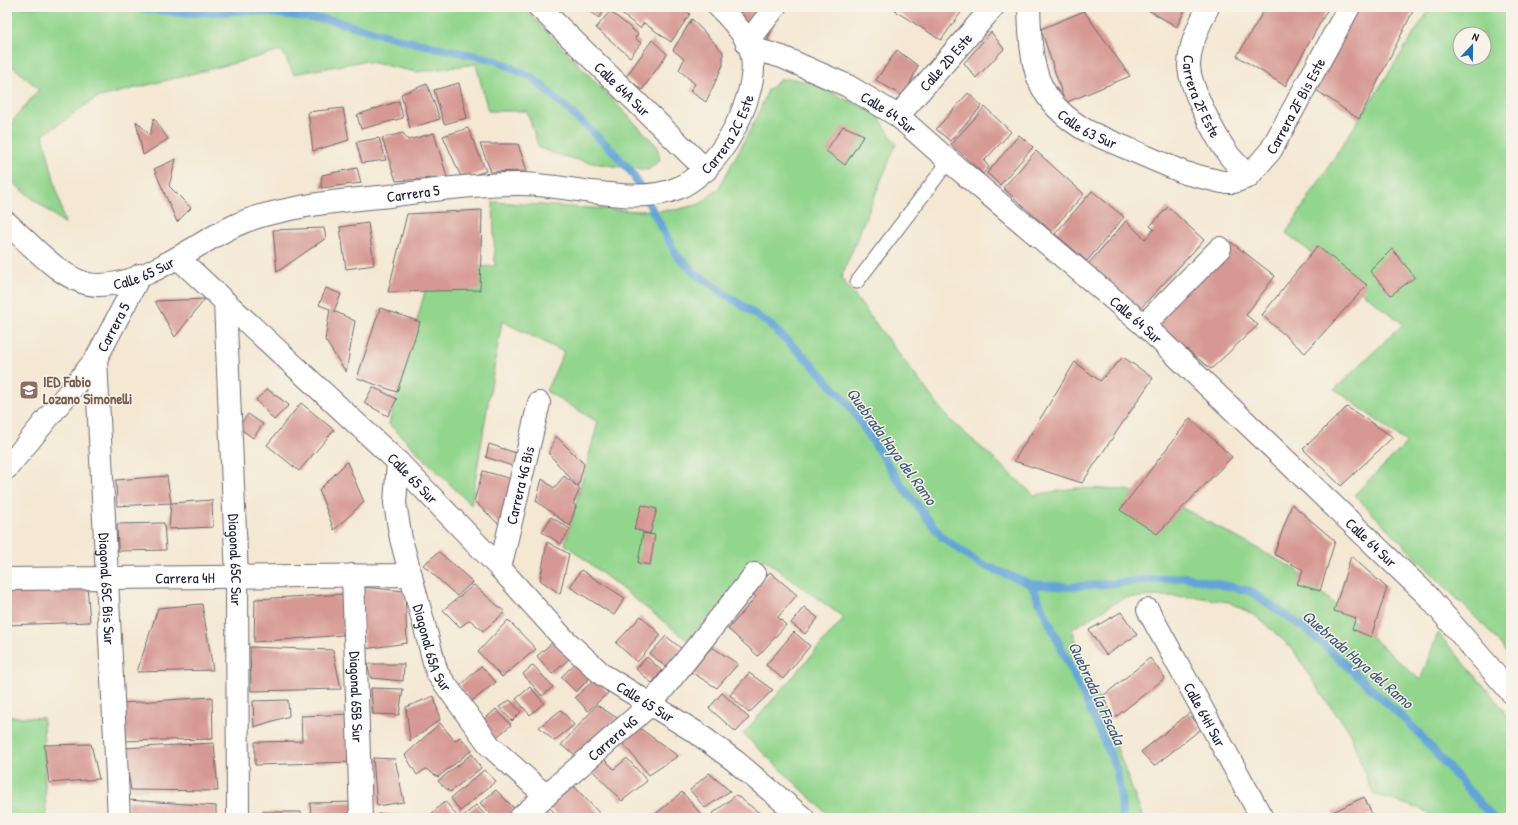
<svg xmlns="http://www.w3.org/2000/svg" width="1518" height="825" font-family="'Patrick Hand',sans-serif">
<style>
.green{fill:#92d58d;stroke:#5a7c64;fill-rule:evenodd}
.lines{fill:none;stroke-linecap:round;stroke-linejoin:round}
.stream{stroke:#64a4d7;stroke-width:8}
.building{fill:#d69892}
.service-casing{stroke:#6c6770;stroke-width:15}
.minor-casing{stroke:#6c6770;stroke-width:24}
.tertiary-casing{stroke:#6c6770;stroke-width:24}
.service{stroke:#fff;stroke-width:13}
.minor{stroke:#fff;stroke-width:22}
.tertiary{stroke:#fff;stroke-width:22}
.labels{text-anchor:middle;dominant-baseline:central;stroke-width:3;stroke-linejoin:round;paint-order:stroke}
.street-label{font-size:15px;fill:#22223b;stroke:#f7f3e8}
.education-label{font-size:15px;font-weight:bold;fill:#785e54;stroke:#f7f3e8;text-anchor:start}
.water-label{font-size:16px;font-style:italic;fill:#3c5679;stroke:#f7f3e8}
</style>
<rect width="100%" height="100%" fill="#f7f3e8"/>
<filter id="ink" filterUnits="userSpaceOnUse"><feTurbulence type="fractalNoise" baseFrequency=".025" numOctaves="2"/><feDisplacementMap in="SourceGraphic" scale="8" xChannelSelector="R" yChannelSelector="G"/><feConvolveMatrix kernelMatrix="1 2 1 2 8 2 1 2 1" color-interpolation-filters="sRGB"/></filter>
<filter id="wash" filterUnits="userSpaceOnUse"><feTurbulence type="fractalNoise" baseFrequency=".012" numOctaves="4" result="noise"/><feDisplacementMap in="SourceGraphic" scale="16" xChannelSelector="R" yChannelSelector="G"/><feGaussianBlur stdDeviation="0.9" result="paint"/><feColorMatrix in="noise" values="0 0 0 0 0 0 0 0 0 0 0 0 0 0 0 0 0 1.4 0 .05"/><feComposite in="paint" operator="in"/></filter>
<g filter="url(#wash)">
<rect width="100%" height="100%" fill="#f4e8d3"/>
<g class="green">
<path d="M7 7H523L657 146 660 160 648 170C610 166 574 162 539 148L527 111H488L476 64 417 72 364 61 294 74 282 51 96 98 43 135 65 224 7 178V128L39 89 7 62Z"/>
<path d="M1431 7H1511V658L1490 632 1354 495 1407 443 1335 389 1403 324 1286 233ZM1460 34H1484V58H1460Z"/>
<polygon points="781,79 794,79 814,84 877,114 896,144 841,278 947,417 1034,495 1075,488 1127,490 1177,505 1295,569 1420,680 1438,633 1497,701 1511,722 1511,818 1436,818 1420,809 1373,794 1348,729 1326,701 1292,648 1257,617 1229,602 1196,597 1161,596 1123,598 1072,629 1143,818 832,818 743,734 844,618 764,559 687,640 565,544 598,422 546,391 564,352 502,321 471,505 389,424 431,269 495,266 493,202 637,211 675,210 700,204 719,188 757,117 768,90"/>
<polygon points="7,716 43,718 46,818 7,818"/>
</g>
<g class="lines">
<g class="stream">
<polyline points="133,7 180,13 253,11 331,20 407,41 495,60 533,78 612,150 633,174 677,256 696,274 769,324 810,362 850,406 900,483 942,537 980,564 1031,584 1069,587 1186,577 1250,591 1310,632 1415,729 1493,818"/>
<polyline points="1031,584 1096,722 1117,770 1123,818"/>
</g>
</g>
<g id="blocks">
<g class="building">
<polygon points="584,7 607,7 599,18"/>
<polygon points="612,7 682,7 690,14 671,42 644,23 640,28"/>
<polygon points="723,7 759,7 774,23 763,52"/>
<polygon points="898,7 965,7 941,40 895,11"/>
<polygon points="1143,7 1186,7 1177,27"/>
<polygon points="1266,7 1329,7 1285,86 1237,56"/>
<polygon points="1357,7 1415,7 1359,119 1307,84"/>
<polygon points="610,11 638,34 635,38 641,43 630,57 596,28"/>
<polygon points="1084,11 1130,76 1065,103 1041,29"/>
<polygon points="692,19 723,52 723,65 706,102 690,91 695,84 679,70 684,59 673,50"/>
<polygon points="991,32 1004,49 976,78 964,63"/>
<polygon points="652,40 667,54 642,90 626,77"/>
<polygon points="897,50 918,66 904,97 876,80"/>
<polygon points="459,83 467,118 444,124 434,90"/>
<polygon points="427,84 440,119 410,128 401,94"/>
<polygon points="968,93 982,106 950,141 936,129"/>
<polygon points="399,101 403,118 361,129 357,115"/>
<polygon points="985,107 1011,132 984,161 989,167 983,174 951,144"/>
<polygon points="343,108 349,140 313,151 308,112"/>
<polygon points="154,118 168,139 143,155 136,121 150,135"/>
<polygon points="843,126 864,135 845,165 826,151"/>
<polygon points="468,128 486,171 462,179 443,136"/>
<polygon points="403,133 408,140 434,133 447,177 396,181 382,138"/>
<polygon points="1019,135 1033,147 1000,185 987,173"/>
<polygon points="379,138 386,160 362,163 356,142"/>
<polygon points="480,144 518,144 527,171 491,172"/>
<polygon points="1036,151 1084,194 1051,231 1003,188"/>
<polygon points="176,159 169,186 191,208 177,222 154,169"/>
<polygon points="357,168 361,183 321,188 322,175"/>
<polygon points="1092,191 1124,217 1087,261 1055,234"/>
<polygon points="1168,207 1204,240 1138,311 1088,264 1126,221 1145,239 1154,229 1150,226"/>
<polygon points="482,210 480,290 388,292 407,214"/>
<polygon points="368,223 374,265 346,269 340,227"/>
<polygon points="324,228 326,238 277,272 273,230"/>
<polygon points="1231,242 1275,276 1246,315 1258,325 1211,369 1154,323"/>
<polygon points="1317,246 1367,285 1305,353 1262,315"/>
<polygon points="1392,249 1415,277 1391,295 1370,271"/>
<polygon points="326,288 341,294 334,311 355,321 346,372 325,340 330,309 319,305"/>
<polygon points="205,299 175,337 155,301"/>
<polygon points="380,308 420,322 397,392 357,378"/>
<polygon points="1123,357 1153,378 1082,483 1014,461 1075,362 1100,381"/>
<polygon points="373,387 397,399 388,416 364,403"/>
<polygon points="267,389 289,405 274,420 256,400"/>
<polygon points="301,403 334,430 299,471 267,445"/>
<polygon points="1347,407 1393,437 1341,486 1303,449"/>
<polygon points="248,414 263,424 253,438 238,427"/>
<polygon points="1190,418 1232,457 1157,534 1120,510"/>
<polygon points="556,436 584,464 578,487 549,454"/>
<polygon points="489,444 522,455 518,468 486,457"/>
<polygon points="347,462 364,502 334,530 319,490"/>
<polygon points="483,471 519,481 505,530 474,501"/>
<polygon points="167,476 171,503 117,506 116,480"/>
<polygon points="564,476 580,489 573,504 576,506 570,526 536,501 542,479 554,488"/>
<polygon points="212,500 213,527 169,529 171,503"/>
<polygon points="1292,504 1335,541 1320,591 1297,584 1303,570 1274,554"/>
<polygon points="642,505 657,509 650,534 634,529"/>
<polygon points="551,517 570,529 561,544 542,532"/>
<polygon points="164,523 166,550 118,551 117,524"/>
<polygon points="643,533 655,535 650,565 638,563"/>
<polygon points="547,542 569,554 560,594 540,580"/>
<polygon points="439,552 473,582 457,596 423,565"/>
<polygon points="1351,556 1387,588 1371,637 1352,629 1356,618 1334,611"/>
<polygon points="581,570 625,598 614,615 570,587"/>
<polygon points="770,572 797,595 778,617 786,625 758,656 728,629 756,597 751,593"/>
<polygon points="87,585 90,622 7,625 7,588"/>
<polygon points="474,585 505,612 483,631 470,620 460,627 443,610"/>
<polygon points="362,587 405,591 407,643 364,649"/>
<polygon points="344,594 343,635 254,642 255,599"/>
<polygon points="202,604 213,670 137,672 158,608"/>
<polygon points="804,607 818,618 805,634 791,623"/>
<polygon points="1121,612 1137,635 1106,655 1089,630"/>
<polygon points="641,616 661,635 637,662 616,643"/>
<polygon points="508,620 536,649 502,677 478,652"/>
<polygon points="794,632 810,646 783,679 766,665"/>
<polygon points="666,636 682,649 666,667 650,654"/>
<polygon points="554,641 569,659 552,674 537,656"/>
<polygon points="250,647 333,650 341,689 251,691"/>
<polygon points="712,647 738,664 717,688 691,672"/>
<polygon points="647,657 662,671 652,683 636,669"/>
<polygon points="1150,658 1165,678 1113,719 1103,696"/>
<polygon points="578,661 592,676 576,692 561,677"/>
<polygon points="367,664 404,664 403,681 371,678"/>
<polygon points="533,665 553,687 542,696 523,674"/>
<polygon points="481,666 496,682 471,702 460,686"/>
<polygon points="749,673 773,690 749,713 730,695"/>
<polygon points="596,678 608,693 588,711 575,697"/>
<polygon points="530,687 544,703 530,715 516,699"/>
<polygon points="371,688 403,689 399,715 373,714"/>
<polygon points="722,693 749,718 736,732 709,708"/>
<polygon points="434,696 440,720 410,741 406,707"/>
<polygon points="212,697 213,739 119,741 123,703"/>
<polygon points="288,700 289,716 254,727 253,701"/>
<polygon points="510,700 521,712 512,721 499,707"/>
<polygon points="597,705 617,718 577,756 561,745"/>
<polygon points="496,709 511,725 493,740 479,724"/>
<polygon points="561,710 574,725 554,741 539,727"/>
<polygon points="1189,713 1201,729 1154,766 1141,752"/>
<polygon points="352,714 353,762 255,765 255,742 302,741 301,716"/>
<polygon points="440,723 455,741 460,737 472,750 438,777 426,769 417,775 405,755"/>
<polygon points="638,727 678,756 649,775 620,740"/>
<polygon points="214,743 218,791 131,790 124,748"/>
<polygon points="91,744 99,779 49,783 44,745"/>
<polygon points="472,754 481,768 450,792 438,781"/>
<polygon points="602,757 614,769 627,758 647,781 622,801 589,767"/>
<polygon points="373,758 395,759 404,802 377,806"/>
<polygon points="484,770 496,781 460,811 451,798"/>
<polygon points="709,773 730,791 705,808 690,790"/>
<polygon points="570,782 603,817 570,818 568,816 560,818 548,806"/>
<polygon points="496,790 515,809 503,818 495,818 480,803"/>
<polygon points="682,792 704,818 651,818"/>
<polygon points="736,795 766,818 707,818"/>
<polygon points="1364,797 1372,814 1365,818 1336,818 1333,812"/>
<polygon points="128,800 216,806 216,818 127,818"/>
<polygon points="445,801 457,816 456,818 427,818"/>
<polygon points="357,802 356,818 311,818 310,803"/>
<polygon points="476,805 488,818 461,818"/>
<polygon points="542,808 551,818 530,818"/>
<polygon points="263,812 301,812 302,818 263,818"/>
<polygon points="378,814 420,815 420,818 379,818"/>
</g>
</g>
</g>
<g filter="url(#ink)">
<use href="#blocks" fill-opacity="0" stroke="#6c6770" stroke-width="1"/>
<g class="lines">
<g class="service-casing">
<polyline id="service" points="857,282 949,161"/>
</g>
<g class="minor-casing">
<g id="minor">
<path id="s1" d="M539 7 706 170"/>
<path id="s2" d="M1029 7C1031 65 1033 101 1089 132L1185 173 1222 182H1234L1248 177 1271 150 1349 7"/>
<path id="s3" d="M1208 7C1199 25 1190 44 1189 65 1189 86 1215 136 1228 154 1234 162 1242 169 1248 177"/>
<polyline points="747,43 775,7"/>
<path id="s4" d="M751 48 782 57 848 86 898 116 949 161 1144 325 1426 594 1511 692"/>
<path id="s5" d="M898 116 993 7"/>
<path id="s6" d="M178 258 398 462 500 568 563 638 603 675 697 733 735 761 803 818"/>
<path id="s7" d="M225 302 237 577 238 818"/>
<polyline points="1144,325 1220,248"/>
<path id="s8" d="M96 359 119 818"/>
<path id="s9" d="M398 462 395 503 401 539 437 673 490 746 546 796"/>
<path id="s10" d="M7 468 96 359 140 275"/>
<path id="s11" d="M500 568 539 403"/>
<path id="s12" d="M353 575 361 818"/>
<path id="s13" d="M7 579 411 575"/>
<path id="s14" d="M1148 610 1262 818"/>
<path id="s15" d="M520 818 651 704 755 574"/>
</g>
</g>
<g class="tertiary-casing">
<g id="tertiary">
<path id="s16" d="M7 223C31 244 65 285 98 285 144 286 193 245 234 226 257 215 281 211 306 206 333 201 362 199 389 196 433 190 476 184 520 184 566 184 636 207 678 188 711 173 734 136 746 102 761 57 752 40 719 7"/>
</g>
</g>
<use href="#service" class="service"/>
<use href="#minor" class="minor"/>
<use href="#tertiary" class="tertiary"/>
</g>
</g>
<defs>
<g id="school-square" transform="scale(1)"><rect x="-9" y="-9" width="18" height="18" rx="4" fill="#8d6e63" stroke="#f7f3e8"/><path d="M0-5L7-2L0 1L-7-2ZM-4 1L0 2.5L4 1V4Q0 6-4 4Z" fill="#fff"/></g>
</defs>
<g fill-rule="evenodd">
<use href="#school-square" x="29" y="390"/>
</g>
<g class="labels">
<g class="street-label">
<text stroke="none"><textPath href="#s5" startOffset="72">Calle 2D Este</textPath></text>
<text stroke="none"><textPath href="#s1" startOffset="117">Calle 64A Sur</textPath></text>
<text stroke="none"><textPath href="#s3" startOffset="95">Carrera 2F Este</textPath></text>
<text stroke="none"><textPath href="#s2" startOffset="403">Carrera 2F Bis Este</textPath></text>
<text stroke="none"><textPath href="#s4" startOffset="153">Calle 64 Sur</textPath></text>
<text stroke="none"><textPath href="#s2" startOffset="145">Calle 63 Sur</textPath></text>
<text stroke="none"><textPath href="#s16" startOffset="787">Carrera 2C Este</textPath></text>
<text stroke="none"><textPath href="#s16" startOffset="445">Carrera 5</textPath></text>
<text stroke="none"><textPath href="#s16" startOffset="160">Calle 65 Sur</textPath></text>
<text stroke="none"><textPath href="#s4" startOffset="476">Calle 64 Sur</textPath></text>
<text stroke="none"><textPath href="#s10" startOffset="177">Carrera 5</textPath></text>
<text stroke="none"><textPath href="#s6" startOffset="322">Calle 65 Sur</textPath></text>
<text stroke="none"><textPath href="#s11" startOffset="85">Carrera 4G Bis</textPath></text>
<text stroke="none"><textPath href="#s4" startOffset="800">Calle 64 Sur</textPath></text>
<text stroke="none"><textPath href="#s7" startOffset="258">Diagonal 65C Sur</textPath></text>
<text stroke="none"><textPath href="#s13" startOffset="178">Carrera 4H</textPath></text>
<text stroke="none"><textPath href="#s8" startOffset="230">Diagonal 65C Bis Sur</textPath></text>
<text stroke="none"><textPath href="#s9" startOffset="191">Diagonal 65A Sur</textPath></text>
<text stroke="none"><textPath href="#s12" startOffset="122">Diagonal 65B Sur</textPath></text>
<text stroke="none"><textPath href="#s6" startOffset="646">Calle 65 Sur</textPath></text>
<text stroke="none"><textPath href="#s14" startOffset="119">Calle 64H Sur</textPath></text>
<text stroke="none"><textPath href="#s15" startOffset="122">Carrera 4G</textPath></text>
</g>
<g class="education-label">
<text x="43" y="381">IED Fabio<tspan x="43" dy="17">Lozano Simonelli</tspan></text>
</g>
<g class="water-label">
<text transform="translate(892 446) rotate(54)">Quebrada Haya del Ramo</text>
<text transform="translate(1358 659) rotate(41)">Quebrada Haya del Ramo</text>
<text transform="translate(1097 693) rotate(65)">Quebrada la Fiscala</text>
</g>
</g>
<rect width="1518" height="825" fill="none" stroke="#f7f3e8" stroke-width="24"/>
<g transform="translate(1472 46) rotate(22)"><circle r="19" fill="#f7f3e8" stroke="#a29fa3"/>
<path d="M0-3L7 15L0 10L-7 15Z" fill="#1f6fb2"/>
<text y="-6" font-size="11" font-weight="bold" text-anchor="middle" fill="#22223b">N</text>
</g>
</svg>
